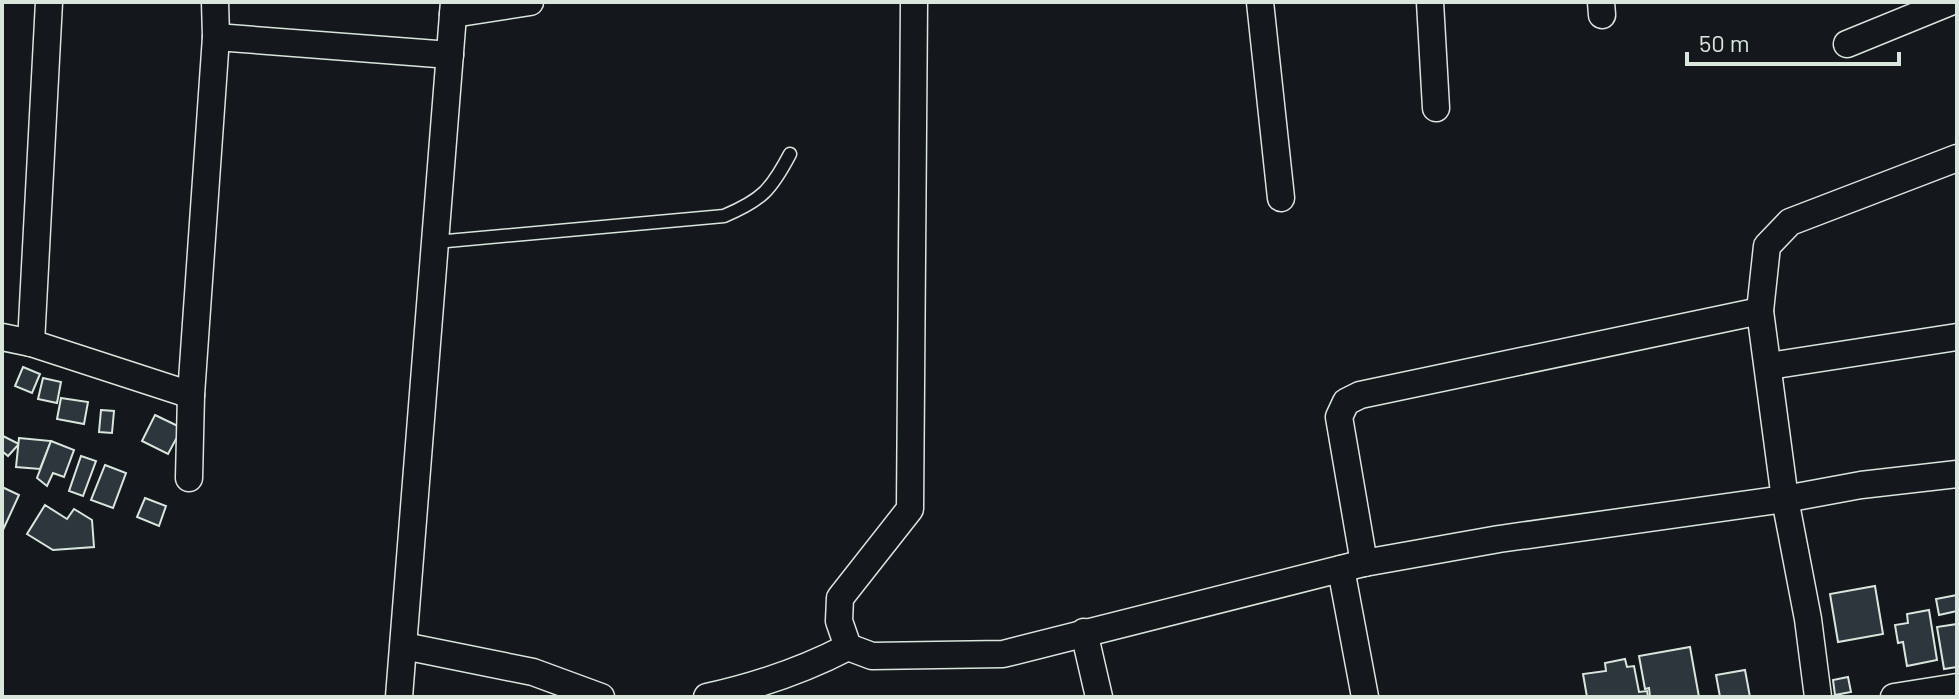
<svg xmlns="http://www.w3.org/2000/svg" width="1959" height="699" font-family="Barlow,sans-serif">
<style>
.building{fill:#2c363c;stroke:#d8e6dc;stroke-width:2}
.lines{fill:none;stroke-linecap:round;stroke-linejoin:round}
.lane-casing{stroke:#d8e6dc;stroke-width:15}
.street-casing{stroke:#d8e6dc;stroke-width:29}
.lane{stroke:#14181c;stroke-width:12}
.street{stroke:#14181c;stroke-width:26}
</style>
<rect width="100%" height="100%" fill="#14181c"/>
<g class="building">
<polygon points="23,367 40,374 32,393 15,386"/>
<polygon points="43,378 61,382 57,403 38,399"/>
<polygon points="61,398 88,402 84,424 57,419"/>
<polygon points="101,410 114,411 112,433 99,432"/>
<polygon points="155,415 182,428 168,454 142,441"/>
<polygon points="3,436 19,444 8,456 2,451"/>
<polygon points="19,438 51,441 40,469 16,467"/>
<polygon points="51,441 74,450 64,477 53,473 47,486 37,478"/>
<polygon points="81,456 96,461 83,496 69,491"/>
<polygon points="105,465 126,473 113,508 91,500"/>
<polygon points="2,487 19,495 2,532"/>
<polygon points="145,498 166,506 159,526 137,517"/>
<polygon points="45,505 67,519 74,509 92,520 94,547 53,550 27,534"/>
<polygon points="1875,586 1883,634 1838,642 1830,594"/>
<polygon points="1957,595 1957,611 1939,615 1936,599"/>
<polygon points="1929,610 1937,660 1907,666 1903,642 1898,643 1895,625 1908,623 1907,614"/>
<polygon points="1957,624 1957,667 1944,669 1937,627"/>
<polygon points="1690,647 1699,697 1650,697 1649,688 1645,689 1639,656"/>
<polygon points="1625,659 1627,667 1634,666 1639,692 1647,691 1648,697 1587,697 1583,674 1606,671 1605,663"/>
<polygon points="1745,670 1750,697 1720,697 1716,675"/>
<polygon points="1848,677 1851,692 1835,695 1833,680"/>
</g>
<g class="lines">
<g class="lane-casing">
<path id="lane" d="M436 242 724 216C762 200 771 190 790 154"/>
</g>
<g class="street-casing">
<g id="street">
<polyline points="914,2 910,509 840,598 839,621 848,647 872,656 1003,654 1364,563 1499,539 1785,499 1861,485 1957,474"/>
<polyline points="1260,2 1281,198"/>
<polyline points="1430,2 1436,108"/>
<polyline points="1601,2 1602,15"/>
<polyline points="453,14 530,2"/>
<polyline points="216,37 450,55"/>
<polyline points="1847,44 1950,2"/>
<polyline points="2,337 31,343 191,395"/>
<polyline points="31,343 49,2"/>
<polyline points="1769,366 1957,337"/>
<polyline points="189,478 191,395 216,37 215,2"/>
<polyline points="1364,563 1339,417 1346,402 1360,395 1760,311"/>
<polyline points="1341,569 1365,697"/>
<polyline points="1084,632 1099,697"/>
<polyline points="404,646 533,672 601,697"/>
<polyline points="399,697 454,2"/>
<path d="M707 697C757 686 802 671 848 647"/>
<polyline points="1818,697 1808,619 1785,499 1760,311 1767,246 1790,222 1957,158"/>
<polyline points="1894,697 1957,687"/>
</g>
</g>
<use href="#lane" class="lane"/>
<use href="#street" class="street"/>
</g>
<rect width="1959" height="699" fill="none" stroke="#d8e6dc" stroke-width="8"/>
<path d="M1687 52v12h212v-12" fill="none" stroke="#d8e6dc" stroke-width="4"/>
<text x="1699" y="52" font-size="24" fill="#d8e6dc" stroke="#14181c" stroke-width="6" paint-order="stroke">50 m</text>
</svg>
